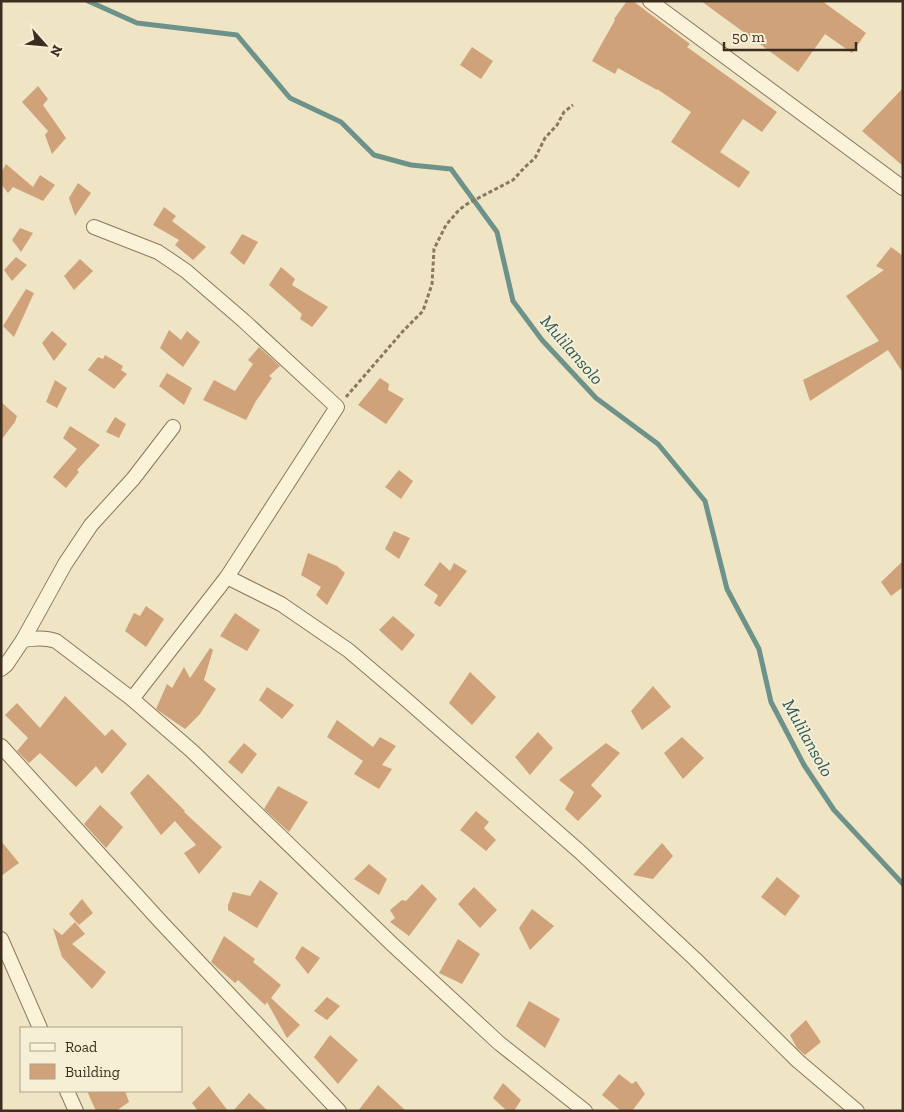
<svg xmlns="http://www.w3.org/2000/svg" width="904" height="1112" font-family="'Zilla Slab',serif">
<style>
.lines{fill:none;stroke-linecap:round;stroke-linejoin:round}
.stream{stroke:#6d928a;stroke-width:5}
.building{fill:#cfa27a}
.minor-casing{stroke:#8b775a;stroke-width:16}
.path{stroke:#8b775a;stroke-width:3;stroke-dasharray:4 2.5;stroke-linecap:butt}
.minor{stroke:#faf2d9;stroke-width:14}
.labels{text-anchor:middle;dominant-baseline:central;stroke-width:4;stroke-linejoin:round;paint-order:stroke}
.water-label{font-size:18px;font-style:italic;fill:#2d5b5a;stroke:#f7efd5}
</style>
<rect width="100%" height="100%" fill="#efe5c5"/>
<g class="lines">
<polyline class="stream" points="88,1 137,23 237,35 290,98 341,122 374,155 411,165 451,169 497,232 513,301 542,340 596,398 658,444 705,501 727,589 759,649 771,702 804,765 834,810 903,884"/>
</g>
<g class="building">
<polygon points="627,1 633,1 690,44 687,47 777,112 762,132 743,119 720,152 750,172 739,188 671,142 691,112 657,89 657,90 618,68 615,74 592,61 615,20 614,19"/>
<polygon points="701,1 822,1 866,33 852,53 825,34 798,72"/>
<polygon points="472,47 493,61 481,79 460,65"/>
<polygon points="38,86 48,99 43,105 66,138 52,154 45,135 48,131 22,102"/>
<polygon points="903,88 903,166 862,131"/>
<polygon points="6,164 33,187 40,175 55,185 43,201 13,187 8,193 1,184 1,173"/>
<polygon points="78,183 91,193 75,216 69,198"/>
<polygon points="164,207 176,216 172,221 206,247 193,260 175,245 179,240 153,225"/>
<polygon points="20,228 33,233 21,252 12,240"/>
<polygon points="242,234 258,242 244,265 230,253"/>
<polygon points="891,247 903,256 903,373 888,350 810,401 803,380 879,341 846,296 884,270 876,266"/>
<polygon points="16,257 27,265 12,281 4,270"/>
<polygon points="80,259 93,271 74,290 64,276"/>
<polygon points="281,267 295,279 292,285 328,307 312,327 300,319 302,314 269,285"/>
<polygon points="26,289 34,293 14,337 3,326"/>
<polygon points="169,330 181,340 187,331 200,342 183,367 160,348"/>
<polygon points="52,331 67,344 54,361 42,343"/>
<polygon points="259,347 280,366 269,376 272,378 256,401 246,420 203,400 214,380 235,391 253,364 248,360"/>
<polygon points="105,355 123,366 121,370 127,374 114,389 88,370 98,357 103,359"/>
<polygon points="167,373 192,388 184,405 159,386"/>
<polygon points="380,378 389,384 388,390 404,399 386,424 358,405"/>
<polygon points="55,380 67,388 57,408 46,402"/>
<polygon points="1,402 17,416 15,422 1,440"/>
<polygon points="115,417 126,424 119,438 106,432"/>
<polygon points="70,426 100,445 77,470 79,472 66,488 53,477 77,449 63,438"/>
<polygon points="399,470 413,481 401,499 385,487"/>
<polygon points="394,531 410,538 399,559 385,549"/>
<polygon points="308,553 337,566 345,573 327,605 316,595 321,587 301,575"/>
<polygon points="903,561 903,587 891,596 881,582"/>
<polygon points="440,562 450,571 454,563 467,571 440,607 434,603 438,595 424,585"/>
<polygon points="146,606 164,619 146,647 125,631 134,613 140,616"/>
<polygon points="235,613 260,630 247,651 220,636"/>
<polygon points="393,616 415,635 402,651 379,630"/>
<polygon points="210,648 213,650 204,680 216,689 200,714 185,729 156,709 167,684 172,688 184,667 190,678"/>
<polygon points="470,672 496,697 472,725 449,703"/>
<polygon points="653,686 671,707 642,730 631,711"/>
<polygon points="267,687 294,705 282,719 259,700"/>
<polygon points="65,696 105,736 112,729 127,744 102,774 96,766 76,787 40,753 29,763 17,751 28,738 5,715 17,703 40,728"/>
<polygon points="337,720 373,747 380,737 396,746 382,765 392,769 379,789 354,774 363,761 327,737"/>
<polygon points="538,732 553,748 530,775 515,757"/>
<polygon points="682,737 704,758 683,779 664,753"/>
<polygon points="244,743 257,754 242,774 228,762"/>
<polygon points="606,743 620,753 591,785 602,796 578,821 565,809 574,792 559,780"/>
<polygon points="148,774 185,811 184,812 222,847 199,874 184,853 196,845 175,821 161,835 130,793"/>
<polygon points="278,786 308,802 289,832 264,809"/>
<polygon points="100,805 123,827 106,848 84,824"/>
<polygon points="476,811 489,822 484,828 496,840 486,851 460,830"/>
<polygon points="1,841 19,863 1,876"/>
<polygon points="662,843 673,856 653,879 633,875"/>
<polygon points="369,864 387,879 379,895 354,879"/>
<polygon points="777,877 800,896 785,916 761,897"/>
<polygon points="260,880 278,893 257,928 228,910 228,905 233,892 250,896"/>
<polygon points="422,884 437,899 409,936 390,922 395,918 390,910 402,900 406,901"/>
<polygon points="474,887 497,910 480,928 458,904"/>
<polygon points="82,899 93,913 79,925 69,914"/>
<polygon points="532,909 554,926 530,950 519,928"/>
<polygon points="75,922 85,934 72,944 106,972 92,989 62,957 53,928 62,935"/>
<polygon points="224,936 255,959 253,962 281,985 271,998 300,1025 287,1038 267,1002 265,1005 238,980 235,983 211,962"/>
<polygon points="458,939 480,954 462,984 439,973"/>
<polygon points="302,946 320,958 308,974 295,958"/>
<polygon points="327,997 340,1006 327,1020 314,1011"/>
<polygon points="529,1001 560,1019 545,1048 516,1026"/>
<polygon points="806,1020 821,1042 805,1055 797,1048 790,1035"/>
<polygon points="330,1035 358,1060 338,1084 314,1057"/>
<polygon points="619,1074 632,1084 636,1081 645,1094 632,1111 621,1111 602,1095"/>
<polygon points="503,1083 521,1100 514,1111 507,1111 493,1098"/>
<polygon points="378,1085 406,1111 358,1111"/>
<polygon points="209,1086 228,1111 198,1111 192,1103"/>
<polygon points="87,1091 125,1091 129,1102 116,1111 96,1111"/>
<polygon points="249,1093 268,1111 233,1111"/>
</g>
<g class="lines">
<g class="minor-casing">
<g id="minor">
<polyline points="650,1 903,188"/>
<polyline points="227,577 281,604 348,650 402,696 579,851 695,959 798,1061 857,1111"/>
<polyline points="23,640 65,564 91,525 133,479 173,427"/>
<path d="M1 669 6 665 23 640C34 638 45 637 56 641L132 699 227 577 337 407 244 321 186 271 158 252 94 227"/>
<polyline points="132,699 192,751 393,945 499,1043 585,1111"/>
<polyline points="1,746 160,921 339,1111"/>
<polyline points="1,939 40,1028"/>
<polyline points="67,1091 76,1111"/>
</g>
</g>
<polyline class="path" points="346,397 404,330 423,311 432,284 434,249 446,225 459,210 467,204 513,180 525,167 535,158 545,138 557,125 564,112 573,105"/>
<use href="#minor" class="minor"/>
</g>
<g class="labels">
<g class="water-label">
<text transform="translate(572 350) rotate(49)">Mulilansolo</text>
<text transform="translate(808 738) rotate(61)">Mulilansolo</text>
</g>
</g>
<rect width="904" height="1112" fill="none" stroke="#3b2e1f" stroke-width="5"/>
<rect x="20" y="1027" width="162" height="65" fill="#f7efd5" stroke="#aca28c"/>
<rect x="30" y="1043" width="25" height="8" fill="#faf2d9" stroke="#aca28c"/>
<text x="65" y="1052" font-size="15" fill="#3b2e1f">Road</text>
<rect x="30" y="1064" width="25" height="15" fill="#cfa27a" stroke="#aca28c"/>
<text x="65" y="1077" font-size="15" fill="#3b2e1f">Building</text>
<g transform="translate(45 45) rotate(117)" stroke="#f7efd5" stroke-width="4" paint-order="stroke">
<path d="M0-4L9 19L0 12L-9 19Z" fill="#3b2e1f"/>
<text y="-8" font-size="14" font-weight="bold" text-anchor="middle" fill="#3b2e1f">N</text>
</g>
<path d="M724 42v8h132v-8" fill="none" stroke="#3b2e1f" stroke-width="2.5"/>
<text x="732" y="42" font-size="15" fill="#3b2e1f" stroke="#f7efd5" stroke-width="4" paint-order="stroke">50 m</text>
</svg>
